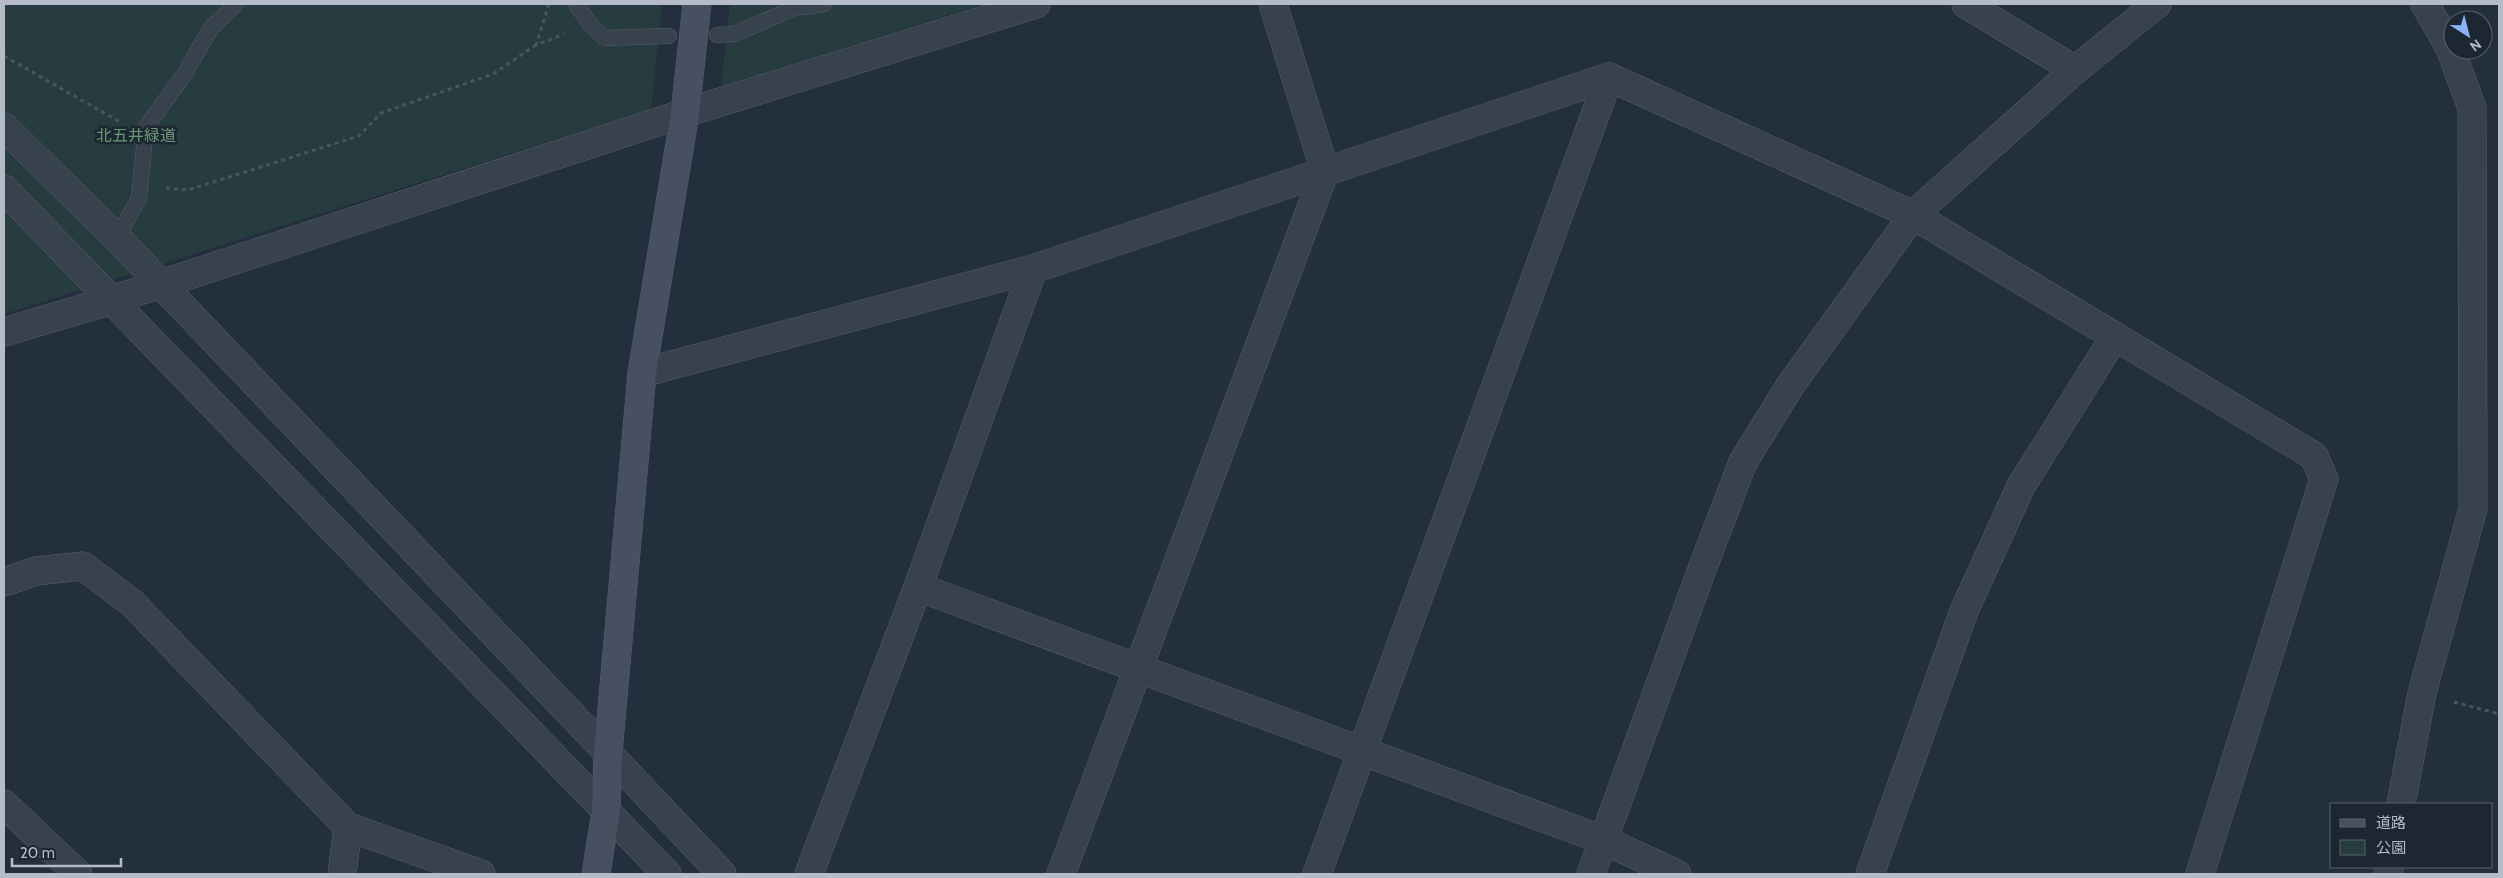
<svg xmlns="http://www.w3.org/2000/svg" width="2503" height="878" font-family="Cabin,'Noto Sans JP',sans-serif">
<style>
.green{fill:#263c3f}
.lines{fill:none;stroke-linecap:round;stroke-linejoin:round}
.lane-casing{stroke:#565f6c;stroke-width:16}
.street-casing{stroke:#565f6c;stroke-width:29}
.secondary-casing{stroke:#565f6c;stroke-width:29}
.path{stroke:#44595c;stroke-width:3;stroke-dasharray:4 4;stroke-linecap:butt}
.lane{stroke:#38414e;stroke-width:15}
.street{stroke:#38414e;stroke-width:28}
.secondary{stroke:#465061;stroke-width:28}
.labels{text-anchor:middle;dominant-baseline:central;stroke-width:5;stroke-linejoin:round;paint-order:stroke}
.park-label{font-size:16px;fill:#6b9a76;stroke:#1d2633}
</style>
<rect width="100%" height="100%" fill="#242f3e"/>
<g class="green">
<polygon points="4,4 662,4 651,109 4,314"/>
<polygon points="730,4 983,4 721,87"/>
</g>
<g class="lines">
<g class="lane-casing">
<g id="lane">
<polyline points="576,4 590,24 605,38 669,36"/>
<polyline points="717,35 734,34 795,8 824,4"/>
<polyline points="117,238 139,198 146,127 184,75 211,28 236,4"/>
</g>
</g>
<g class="street-casing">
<g id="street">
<polyline points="1966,4 2075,70"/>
<polyline points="4,127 117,238 608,753 722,874"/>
<polyline points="4,189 667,874"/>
<polyline points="4,332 112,300 685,113 1036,4"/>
<polyline points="642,373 1033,269 1609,77 1913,215 2314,456 2324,479 2200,874"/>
<polyline points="4,582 36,571 83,566 132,603 348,827 481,874"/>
<polyline points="918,587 1603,840 1677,874"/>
<polyline points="4,804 78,874"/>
<polyline points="2401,804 2422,693 2473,509 2472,108 2450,48 2425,4"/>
<polyline points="342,874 348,827"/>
<polyline points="809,874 918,587 1033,269"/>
<polyline points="1061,874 1325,171 1273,4"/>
<polyline points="1317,874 1609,77"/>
<polyline points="1591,874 1701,572 1743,462 1790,386 1913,215 2075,70 2157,4"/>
<polyline points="1870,874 1964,611 2021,486 2115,336"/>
<polyline points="2388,874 2389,867"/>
</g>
</g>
<g class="secondary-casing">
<polyline id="secondary" points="596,874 606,811 608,753 642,373 685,113 697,4"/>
</g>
<g class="path">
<polyline points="549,4 536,45 564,34"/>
<polyline points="4,56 120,122"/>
<polyline points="166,188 188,190 359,136 381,113 493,74 536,45"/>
<polyline points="2454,702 2499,714"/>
</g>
<use href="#lane" class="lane"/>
<use href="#street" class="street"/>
<use href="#secondary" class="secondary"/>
</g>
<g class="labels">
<g class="park-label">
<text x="136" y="135">北五井緑道</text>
</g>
</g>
<rect width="2503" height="878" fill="none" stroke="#b4bcc9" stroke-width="10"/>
<rect x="2330" y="803" width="162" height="65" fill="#1d2633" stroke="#59626f"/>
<rect x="2340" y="819" width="25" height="8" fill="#465061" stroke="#59626f"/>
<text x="2376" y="828" font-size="15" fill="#b4bcc9">道路</text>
<rect x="2340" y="840" width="25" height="15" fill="#263c3f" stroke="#59626f"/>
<text x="2376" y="853" font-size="15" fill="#b4bcc9">公園</text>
<g transform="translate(2468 35) rotate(144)"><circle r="24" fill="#1d2633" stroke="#59626f"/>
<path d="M0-4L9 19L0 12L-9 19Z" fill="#8ab4f8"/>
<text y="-8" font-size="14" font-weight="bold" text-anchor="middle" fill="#b4bcc9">N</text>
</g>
<path d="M12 858v8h109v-8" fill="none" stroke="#b4bcc9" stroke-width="2.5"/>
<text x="20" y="858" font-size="15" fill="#b4bcc9" stroke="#1d2633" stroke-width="4" paint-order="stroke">20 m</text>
</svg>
